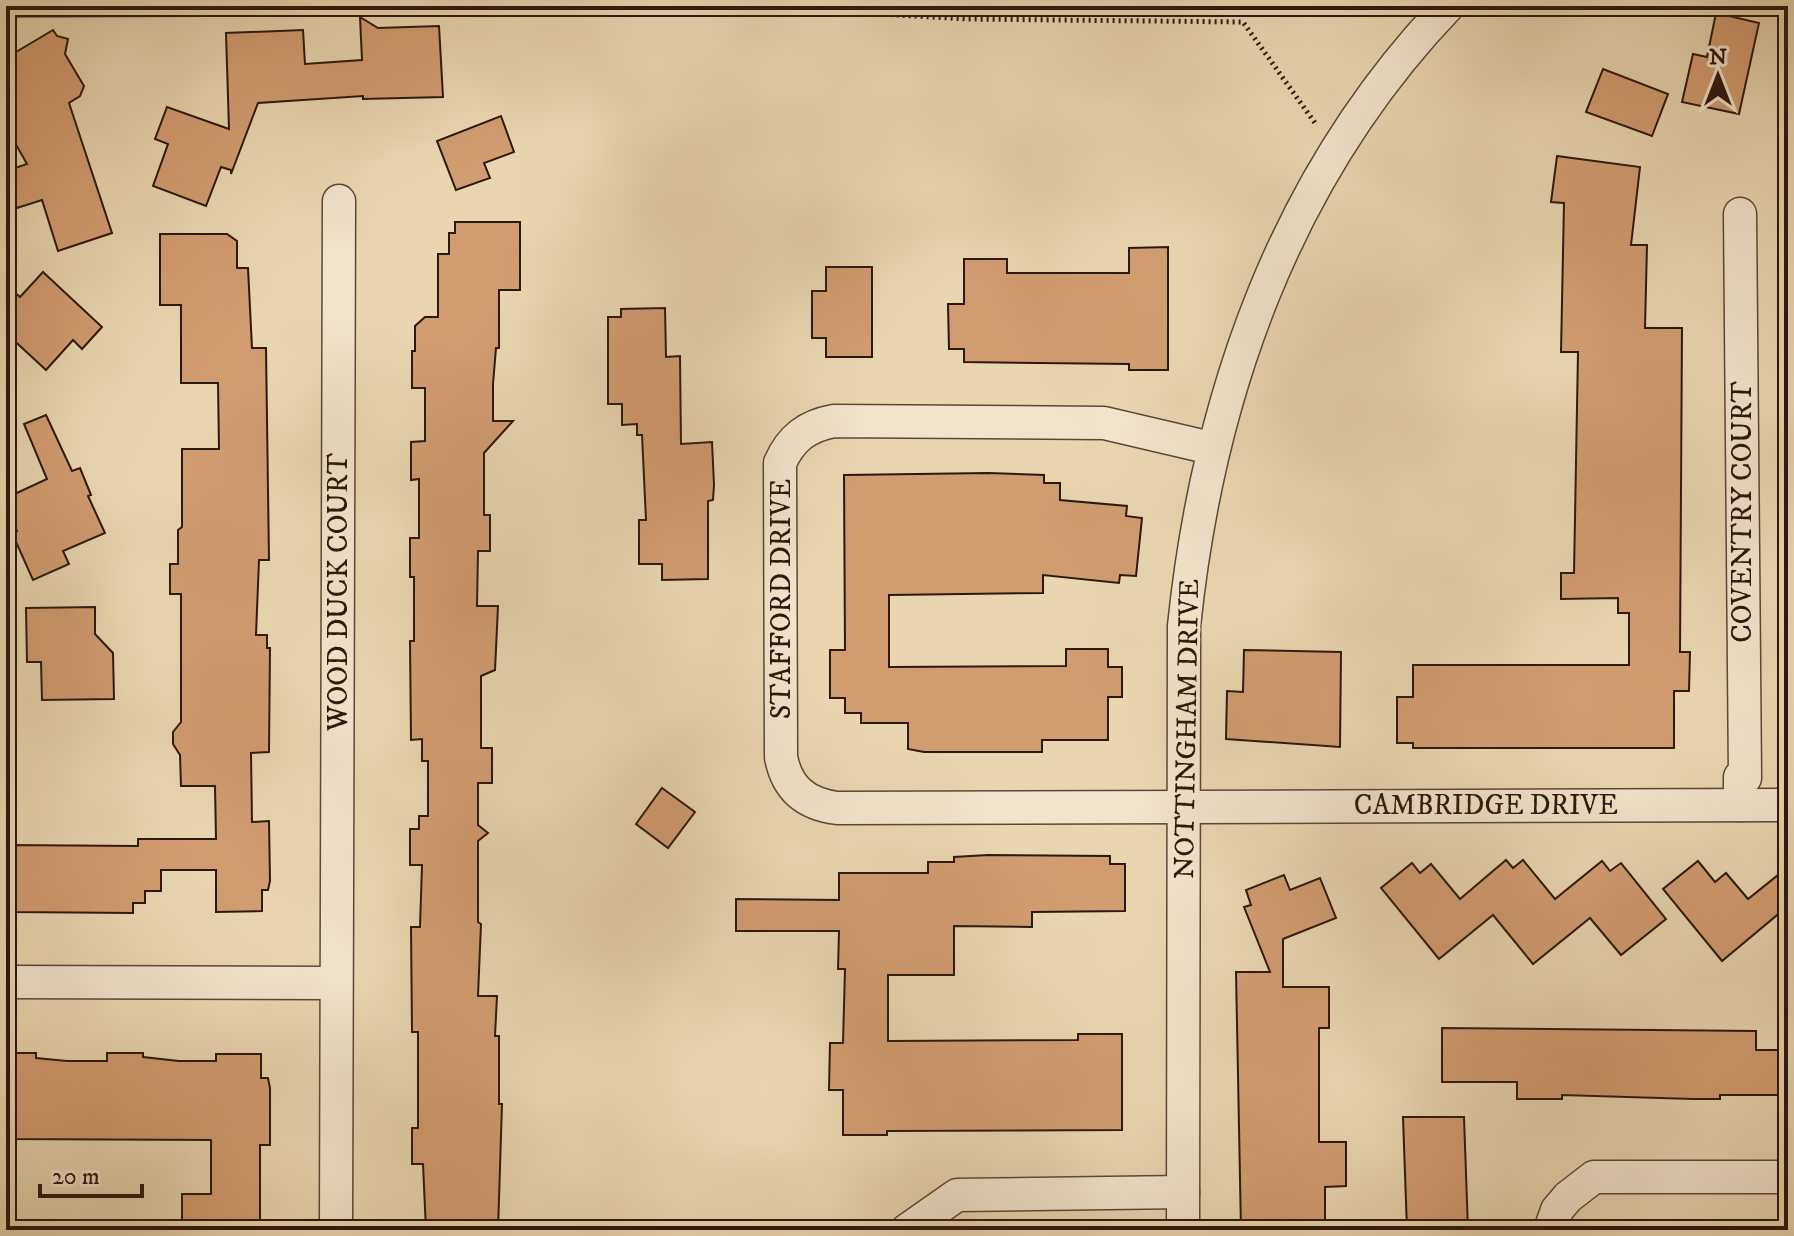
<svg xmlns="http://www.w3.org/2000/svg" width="1794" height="1236" font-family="'IM FELL DW Pica',serif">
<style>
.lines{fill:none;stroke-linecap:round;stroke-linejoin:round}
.stream{stroke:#6c796e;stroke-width:10}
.building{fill:#d29c71;stroke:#2b180e;stroke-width:2}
.minor-casing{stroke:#5a4836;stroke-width:35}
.path{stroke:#2b180e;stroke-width:5;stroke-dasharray:2 4;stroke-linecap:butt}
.minor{stroke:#f1e4cc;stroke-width:32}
.labels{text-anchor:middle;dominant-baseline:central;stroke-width:6;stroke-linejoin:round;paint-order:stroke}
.street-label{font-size:28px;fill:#2b180e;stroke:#f1e4cc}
</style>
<rect width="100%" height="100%" fill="#e9d6b0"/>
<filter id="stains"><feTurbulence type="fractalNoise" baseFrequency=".0025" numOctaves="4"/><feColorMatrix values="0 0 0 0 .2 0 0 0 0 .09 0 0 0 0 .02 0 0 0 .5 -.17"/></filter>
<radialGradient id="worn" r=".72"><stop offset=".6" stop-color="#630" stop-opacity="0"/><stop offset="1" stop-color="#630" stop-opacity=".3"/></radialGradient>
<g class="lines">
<polyline class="stream" points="6,13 1001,8 1788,9"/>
</g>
<g class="building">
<polygon points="1716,13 1759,23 1739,114 1682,102 1693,54 1707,57"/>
<polygon points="360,17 378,28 439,26 443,97 363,99 363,96 258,103 231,174 231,170 221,167 206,206 153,186 168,144 155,139 167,107 229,129 226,33 303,30 305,64 362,60"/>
<polygon points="53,30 57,36 68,39 65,54 84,86 80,96 69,103 112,233 58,251 42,200 17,208 6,174 6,171 27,164 6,127 6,58"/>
<polygon points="1603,69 1668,94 1652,136 1586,112"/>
<polygon points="501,116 514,152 484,163 490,178 456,190 437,141"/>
<polygon points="1557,156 1640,167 1631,245 1647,245 1645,328 1682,328 1680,652 1690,652 1689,691 1674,691 1674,748 1413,748 1413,743 1397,743 1397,697 1413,697 1413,665 1629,665 1629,613 1618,613 1618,598 1561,599 1561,573 1574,573 1578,352 1561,352 1564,203 1551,202"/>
<polygon points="455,222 520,222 520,290 499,290 499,348 496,348 493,384 493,421 513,421 484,453 484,515 490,515 490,551 478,551 477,606 498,606 495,670 481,676 481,748 492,748 492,783 478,783 478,825 488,833 478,841 478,922 481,924 478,996 497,996 495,1036 499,1036 499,1104 502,1104 498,1230 426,1230 423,1164 412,1164 412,1128 418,1128 418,1032 412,1032 411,927 420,927 422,865 410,865 410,829 419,829 419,816 428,816 428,761 422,761 422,739 411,740 410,641 414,641 414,577 410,577 410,538 419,538 419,479 411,480 411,442 425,441 425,388 412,388 412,351 415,351 415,326 425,317 438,317 438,254 449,254 449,233 455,233"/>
<polygon points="160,234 227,234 237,241 237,268 248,268 252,348 266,348 269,560 259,560 256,635 267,635 267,648 270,648 269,752 251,753 252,822 269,821 270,881 268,890 262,890 262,911 216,912 216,870 161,870 161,891 145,891 145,903 133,903 133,913 12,912 12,903 6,903 6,845 138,846 138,839 216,839 215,786 181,786 180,755 173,744 173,732 181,722 181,594 170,594 170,564 178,564 178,530 182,527 182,449 219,449 218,383 181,383 181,305 160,305"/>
<polygon points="1168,247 1168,370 1129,370 1129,364 964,362 964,349 949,349 948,304 964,304 964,259 1007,259 1007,273 1129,273 1129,248"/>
<polygon points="826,267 872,267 872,357 826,357 826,338 812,338 812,291 826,291"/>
<polygon points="43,272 102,327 82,349 73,340 46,370 6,333 6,285 20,297"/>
<polygon points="665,308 666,357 680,356 681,444 712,442 714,485 713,500 708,501 708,579 662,580 662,564 639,564 639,520 646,520 642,435 637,435 637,424 622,425 622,404 608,404 608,317 621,317 621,309"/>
<polygon points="46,415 72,471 80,468 91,495 88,496 105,533 63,551 69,564 33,580 12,533 17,531 6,508 6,498 47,479 24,424"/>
<polygon points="988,473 1044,475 1044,483 1060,483 1060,500 1127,506 1126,516 1142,518 1136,576 1120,575 1119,583 1043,575 1043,593 889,595 889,667 1066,666 1066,649 1108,649 1108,667 1122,667 1122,697 1108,697 1108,740 1042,740 1042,752 924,752 908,749 908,723 861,723 861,713 845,713 845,698 830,698 830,650 845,650 844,475"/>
<polygon points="95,607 95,634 113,653 114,699 42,700 41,662 27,662 26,608"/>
<polygon points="1244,650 1341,652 1340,747 1226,739 1227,691 1243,692"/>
<polygon points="662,788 695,812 668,848 636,824"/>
<polygon points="988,855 1110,856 1110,864 1125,864 1125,911 1032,912 1032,927 954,926 954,975 888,975 888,1041 1078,1040 1078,1034 1122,1034 1122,1130 887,1131 887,1135 843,1135 843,1090 829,1090 830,1043 843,1043 845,969 838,969 839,931 736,931 736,899 839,900 839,873 928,873 928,862 954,862 954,857"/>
<polygon points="1506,860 1513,868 1523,860 1555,899 1602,861 1610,871 1621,863 1666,919 1621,955 1590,918 1533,964 1493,915 1439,959 1381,888 1412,863 1420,873 1431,864 1460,899"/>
<polygon points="1698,861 1715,882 1726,873 1748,899 1788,867 1788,906 1722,961 1663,889"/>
<polygon points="1284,875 1290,890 1320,878 1336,918 1283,939 1283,987 1329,987 1329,1028 1319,1028 1319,1142 1346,1142 1346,1186 1325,1187 1325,1230 1241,1230 1236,972 1270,972 1244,907 1251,905 1246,890"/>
<polygon points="1442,1028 1756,1031 1756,1050 1788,1050 1788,1095 1720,1095 1720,1099 1693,1099 1562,1095 1562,1099 1517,1099 1517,1082 1442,1082"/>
<polygon points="6,1053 36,1053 36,1058 67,1061 107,1061 107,1053 143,1053 143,1057 179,1061 216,1061 216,1054 261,1054 261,1078 268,1078 270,1088 270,1145 260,1145 260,1230 182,1230 182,1194 211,1194 211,1140 6,1139"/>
<polygon points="1403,1117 1464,1117 1468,1230 1407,1230"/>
</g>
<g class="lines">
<g class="minor-casing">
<g id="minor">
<polyline points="1740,214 1745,778 1740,777 1740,805"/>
<path d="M1211 448 1104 423 834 421C807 426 791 438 780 463L781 757C787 789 806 804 837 808L1788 805"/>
<polyline points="6,982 336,983"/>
<polyline points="336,1230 339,201"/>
<polyline points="907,1230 957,1195 1183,1192"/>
<path d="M1183 1230 1184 626C1208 396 1285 176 1448 6"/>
<polyline points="1550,1230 1557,1210 1568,1197 1594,1177 1788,1177"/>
</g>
</g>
<polyline class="path" points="741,6 967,19 1243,22 1315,123"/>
<use href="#minor" class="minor"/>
</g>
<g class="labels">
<g class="street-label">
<text transform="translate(1742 512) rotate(-90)">COVENTRY COURT</text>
<text transform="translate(338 592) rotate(-90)">WOOD DUCK COURT</text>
<text transform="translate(781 599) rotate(-90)">STAFFORD DRIVE</text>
<text transform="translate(1187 729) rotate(-89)">NOTTINGHAM DRIVE</text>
<text x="1486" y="805">CAMBRIDGE DRIVE</text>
</g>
</g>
<rect width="1794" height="1236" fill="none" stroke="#e9d6b0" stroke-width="32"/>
<rect x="8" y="8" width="1778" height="1220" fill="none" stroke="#2b180e" stroke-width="4"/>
<rect x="16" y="16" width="1762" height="1204" fill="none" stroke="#2b180e" stroke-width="2"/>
<g transform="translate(1718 76)" stroke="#f1e4cc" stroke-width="6" paint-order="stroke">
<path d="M0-6L14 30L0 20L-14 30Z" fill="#2b180e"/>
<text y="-12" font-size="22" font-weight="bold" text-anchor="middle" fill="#2b180e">N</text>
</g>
<path d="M40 1184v12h102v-12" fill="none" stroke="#2b180e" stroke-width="4"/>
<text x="52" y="1184" font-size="24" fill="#2b180e" stroke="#f1e4cc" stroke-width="6" paint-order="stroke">20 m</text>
<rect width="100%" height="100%" filter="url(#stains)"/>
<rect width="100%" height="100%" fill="url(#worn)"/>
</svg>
